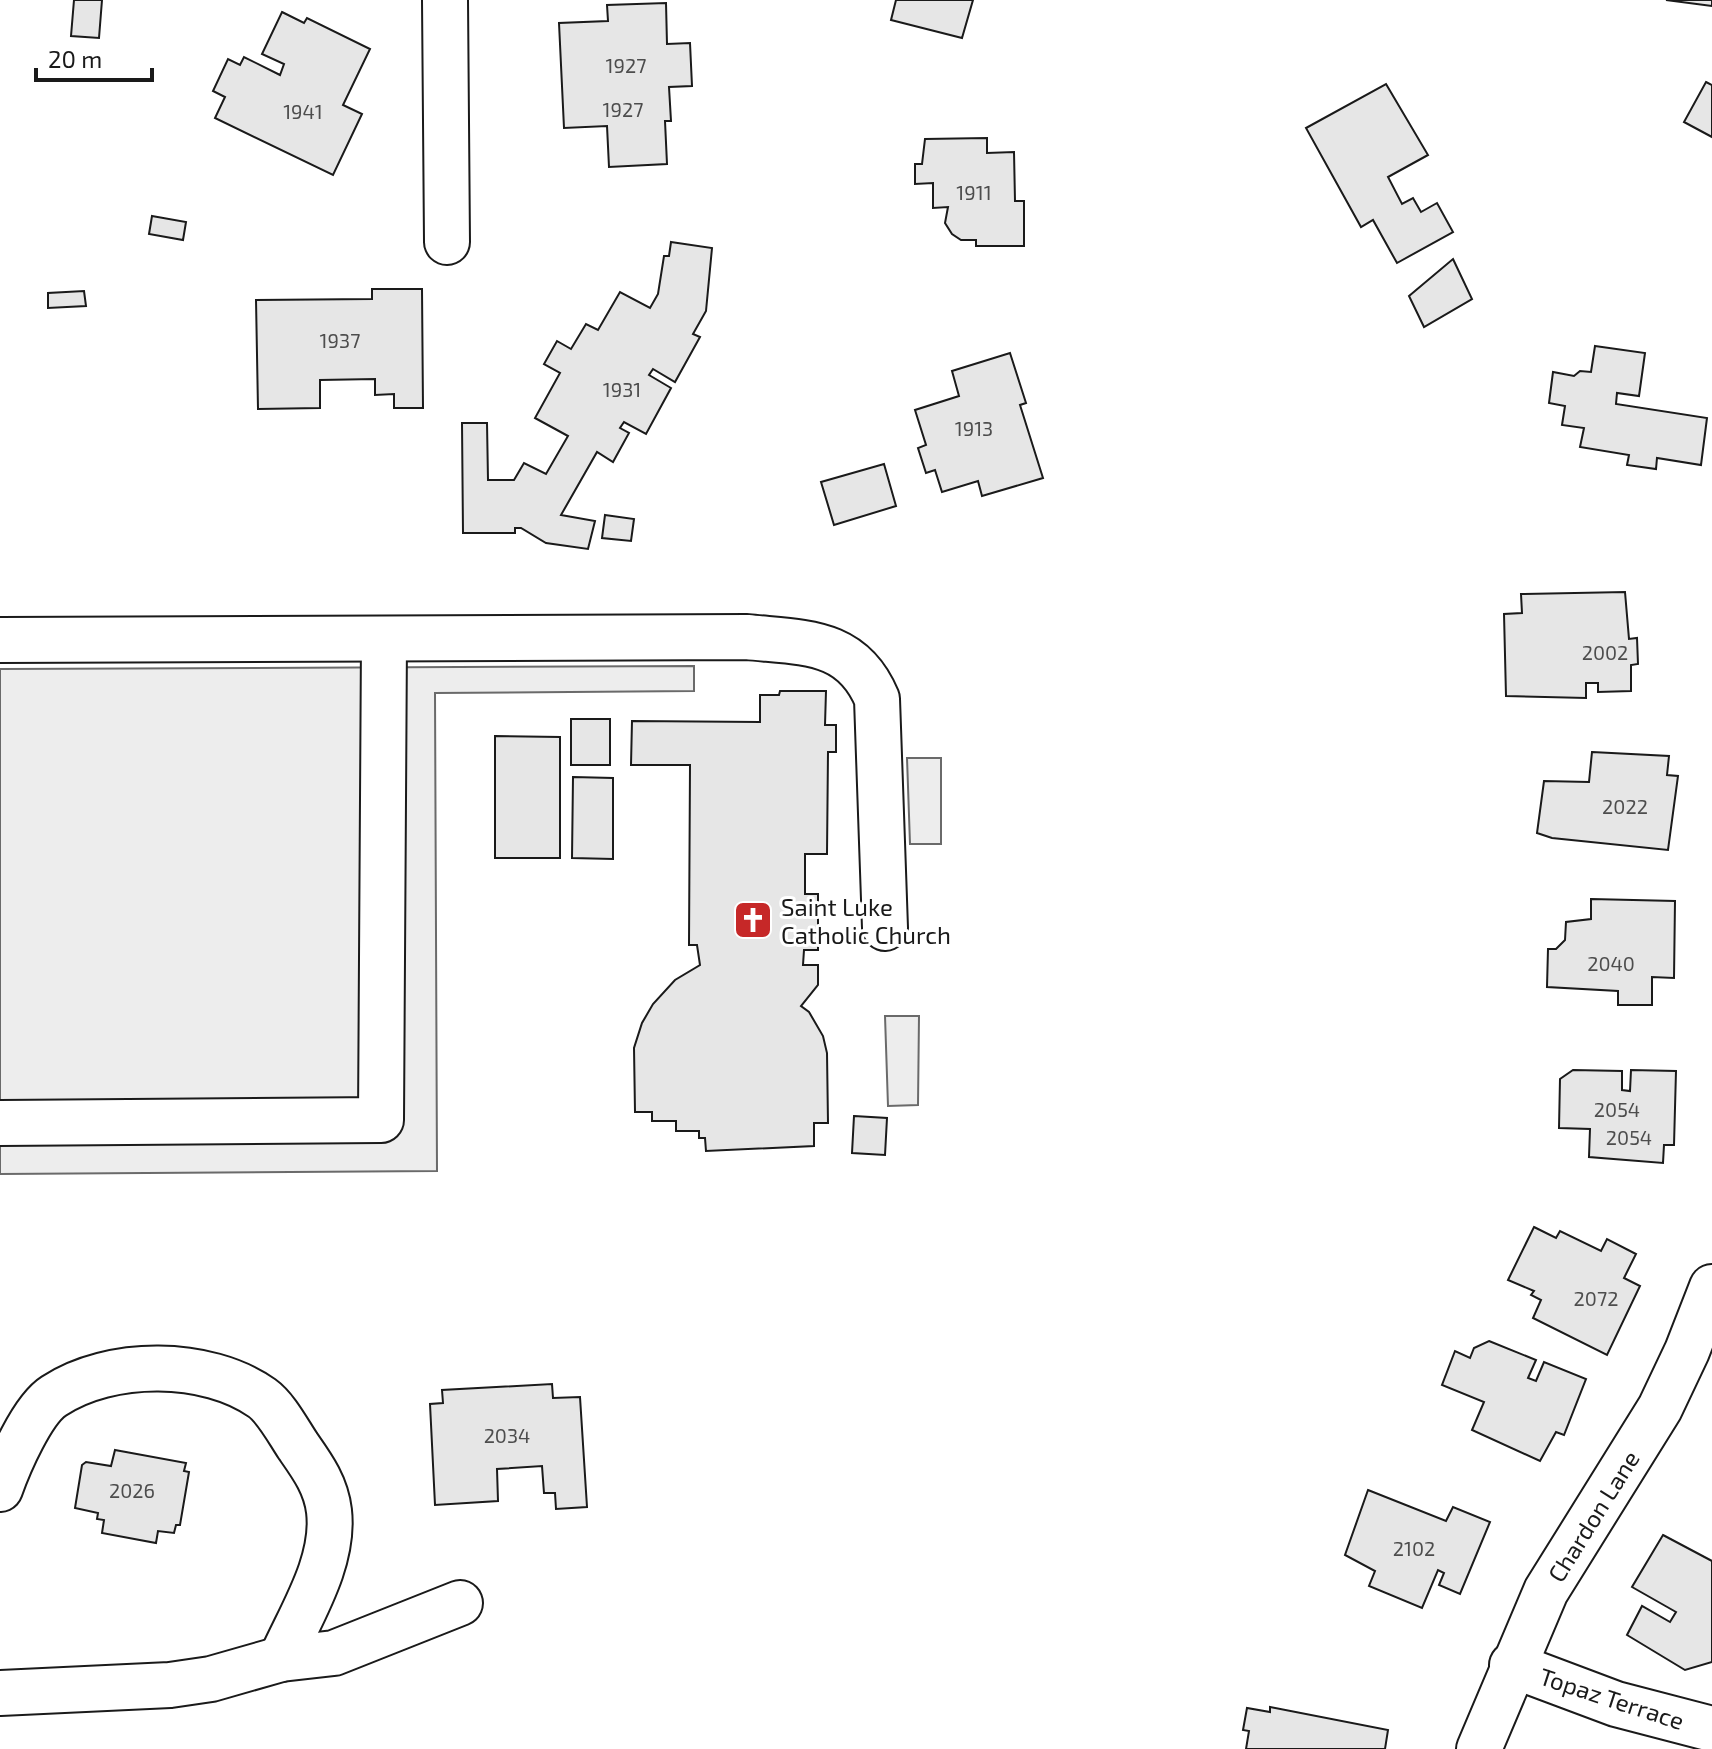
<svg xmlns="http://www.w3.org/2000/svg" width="1712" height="1749" font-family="'Exo 2',sans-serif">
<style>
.parking{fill:#ededed;stroke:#6a6a6a;stroke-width:2}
.building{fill:#e6e6e6;stroke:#1a1a1a;stroke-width:2}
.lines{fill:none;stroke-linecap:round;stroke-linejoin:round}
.minor-casing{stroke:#1a1a1a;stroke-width:48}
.minor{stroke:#fff;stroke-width:44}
.labels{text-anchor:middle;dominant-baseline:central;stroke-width:6;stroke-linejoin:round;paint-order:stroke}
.number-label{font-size:20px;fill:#4d4d4d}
.poi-label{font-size:24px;fill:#1a1a1a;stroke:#fff;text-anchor:start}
.street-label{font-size:24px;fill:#1a1a1a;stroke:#fff}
</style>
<rect width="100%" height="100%" fill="#fff"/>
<g class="parking">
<polygon points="694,666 694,691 435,693 437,1171 0,1174 0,669"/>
<polygon points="907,758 941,758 941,844 910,844"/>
<polygon points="885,1016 919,1016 918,1105 888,1106"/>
</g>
<g class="building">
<polygon points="74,0 102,0 99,38 71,36"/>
<polygon points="896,0 973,0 962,38 891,20"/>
<polygon points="1666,0 1712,0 1712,6"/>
<polygon points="666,3 667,44 690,43 692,86 669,87 671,121 665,121 667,164 609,167 607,126 564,128 559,23 608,21 607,5"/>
<polygon points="282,12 304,23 307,18 370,49 343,105 362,114 333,175 215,118 225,97 213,91 228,59 240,65 244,57 280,75 284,64 262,54"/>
<polygon points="1706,82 1712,85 1712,137 1684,122"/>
<polygon points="1386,84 1428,155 1388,177 1402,204 1413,198 1421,212 1437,203 1453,232 1397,263 1373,220 1361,227 1306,128"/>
<polygon points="987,138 987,153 1014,152 1015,201 1024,201 1024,246 976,246 976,240 961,240 952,234 945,223 948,207 933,208 933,183 915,184 915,164 922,164 925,139"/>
<polygon points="152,216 186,222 183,240 149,234"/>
<polygon points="671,242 712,248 706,311 693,334 700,337 675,382 653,369 649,375 671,388 646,434 624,422 620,428 629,433 613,462 597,452 561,515 595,521 588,549 546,543 521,528 515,528 515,533 463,533 462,423 487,423 488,480 514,480 524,463 546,474 568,436 535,418 560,373 544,364 557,341 571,349 586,324 598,330 620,292 650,308 658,294 664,256 669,256"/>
<polygon points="1453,259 1472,299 1424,327 1409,296"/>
<polygon points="372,289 422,289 423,408 394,408 394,394 375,395 375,379 320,380 320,408 258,409 256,300 372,299"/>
<polygon points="84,291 86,306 48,308 48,293"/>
<polygon points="1595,346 1645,353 1639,396 1617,393 1616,404 1707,418 1701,465 1657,458 1656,469 1627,465 1629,455 1580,447 1584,428 1562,425 1565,406 1549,403 1553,372 1574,376 1580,371 1591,372"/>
<polygon points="1010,353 1026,403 1020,405 1043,478 982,496 978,481 942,492 935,470 926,473 918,448 926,445 915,410 959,396 952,371"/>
<polygon points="884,464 896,506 834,525 821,482"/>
<polygon points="605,515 634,519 631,541 602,538"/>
<polygon points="1625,592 1629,639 1637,638 1638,664 1631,665 1631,691 1598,692 1598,683 1586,683 1586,698 1506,696 1504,614 1522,613 1521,594"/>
<polygon points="780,691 826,691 825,725 836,725 836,752 828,752 827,854 805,854 805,894 818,894 818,950 804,950 803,965 818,965 818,985 801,1006 809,1012 823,1036 827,1053 828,1123 814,1123 814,1146 706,1151 705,1138 699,1138 699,1131 676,1131 676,1121 652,1121 652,1112 635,1112 634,1048 642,1023 653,1004 675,980 700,965 697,945 689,945 690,765 631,765 632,721 760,722 760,695 779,695"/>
<rect x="571" y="719" width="39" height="46"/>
<polygon points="495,736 560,737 560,858 495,858"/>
<polygon points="1592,752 1669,756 1667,775 1678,776 1668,850 1552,838 1537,833 1544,781 1589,782"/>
<polygon points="573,777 613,778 613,859 572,858"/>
<polygon points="1591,899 1675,901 1674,978 1652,977 1652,1005 1618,1005 1618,991 1547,987 1548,949 1556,949 1565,940 1566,922 1591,919"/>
<polygon points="1573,1070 1622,1071 1622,1090 1630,1091 1631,1070 1676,1071 1674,1145 1664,1145 1663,1163 1589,1157 1590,1129 1559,1128 1560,1079"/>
<polygon points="854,1116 887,1118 885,1155 852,1153"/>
<polygon points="1534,1227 1556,1238 1560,1231 1601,1251 1607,1239 1636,1254 1624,1278 1640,1286 1607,1355 1533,1318 1541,1300 1531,1295 1534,1291 1508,1280"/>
<polygon points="1489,1341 1536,1360 1528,1378 1536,1381 1544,1362 1586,1379 1564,1435 1556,1432 1540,1461 1472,1430 1484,1402 1442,1385 1455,1351 1470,1358 1474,1348"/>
<polygon points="552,1384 553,1398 580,1397 587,1507 556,1509 555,1493 544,1493 542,1466 497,1469 498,1501 435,1505 430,1404 443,1403 442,1390"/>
<polygon points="115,1450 186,1463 184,1471 189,1472 180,1525 176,1525 174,1533 158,1531 156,1543 102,1533 104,1520 97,1519 98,1513 75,1508 82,1465 86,1462 111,1466"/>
<polygon points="1368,1490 1446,1521 1453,1507 1490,1522 1460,1594 1439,1585 1444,1573 1438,1570 1422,1608 1369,1586 1375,1571 1345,1555"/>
<polygon points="1663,1535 1712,1561 1712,1662 1685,1670 1627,1635 1642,1606 1670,1622 1676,1612 1632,1587"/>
<polygon points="1270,1707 1388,1730 1385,1749 1246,1749 1249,1731 1243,1730 1247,1708 1270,1712"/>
</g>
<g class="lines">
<g class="minor-casing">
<g id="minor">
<polyline points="445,0 447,242"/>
<path d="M0 640 747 637C804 643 852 639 877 699L885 928"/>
<polyline points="0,1123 381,1120 384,639"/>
<path d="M0 1489C9 1464 32 1410 54 1396 110 1359 207 1359 262 1398 276 1408 288 1431 298 1446 312 1466 326 1485 329 1511 335 1562 301 1614 281 1659"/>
<polyline points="1512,1665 1616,1704 1712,1729"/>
<polyline points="0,1693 170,1685 211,1679 281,1659 334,1653 460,1603"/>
<polyline points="1479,1749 1546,1591 1660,1408 1687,1351 1712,1287"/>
</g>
</g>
<use href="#minor" class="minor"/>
</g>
<defs>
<g id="church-square" transform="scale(2)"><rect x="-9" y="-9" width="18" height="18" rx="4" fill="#c62828" stroke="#fff"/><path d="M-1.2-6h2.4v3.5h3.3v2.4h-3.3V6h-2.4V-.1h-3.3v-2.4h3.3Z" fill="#fff"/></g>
</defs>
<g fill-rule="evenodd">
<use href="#church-square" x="753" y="920"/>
</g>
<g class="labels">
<g class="number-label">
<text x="626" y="65">1927</text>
<text x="623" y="109">1927</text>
<text x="303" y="111">1941</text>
<text x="974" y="192">1911</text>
<text x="340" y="340">1937</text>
<text x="622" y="389">1931</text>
<text x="974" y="428">1913</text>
<text x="1605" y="652">2002</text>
<text x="1625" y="806">2022</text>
<text x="1611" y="963">2040</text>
<text x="1617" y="1109">2054</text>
<text x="1629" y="1137">2054</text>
<text x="1596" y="1298">2072</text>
<text x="507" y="1435">2034</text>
<text x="132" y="1490">2026</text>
<text x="1414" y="1548">2102</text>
</g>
<g class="poi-label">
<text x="781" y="906">Saint Luke<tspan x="781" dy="28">Catholic Church</tspan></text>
</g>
<g class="street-label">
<text transform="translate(1593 1516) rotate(-58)">Chardon Lane</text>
<text transform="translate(1612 1698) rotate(18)">Topaz Terrace</text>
</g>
</g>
<path d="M36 68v12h116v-12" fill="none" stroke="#1a1a1a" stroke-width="4"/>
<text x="48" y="68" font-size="24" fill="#1a1a1a" stroke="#ffffff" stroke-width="6" paint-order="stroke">20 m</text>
</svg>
